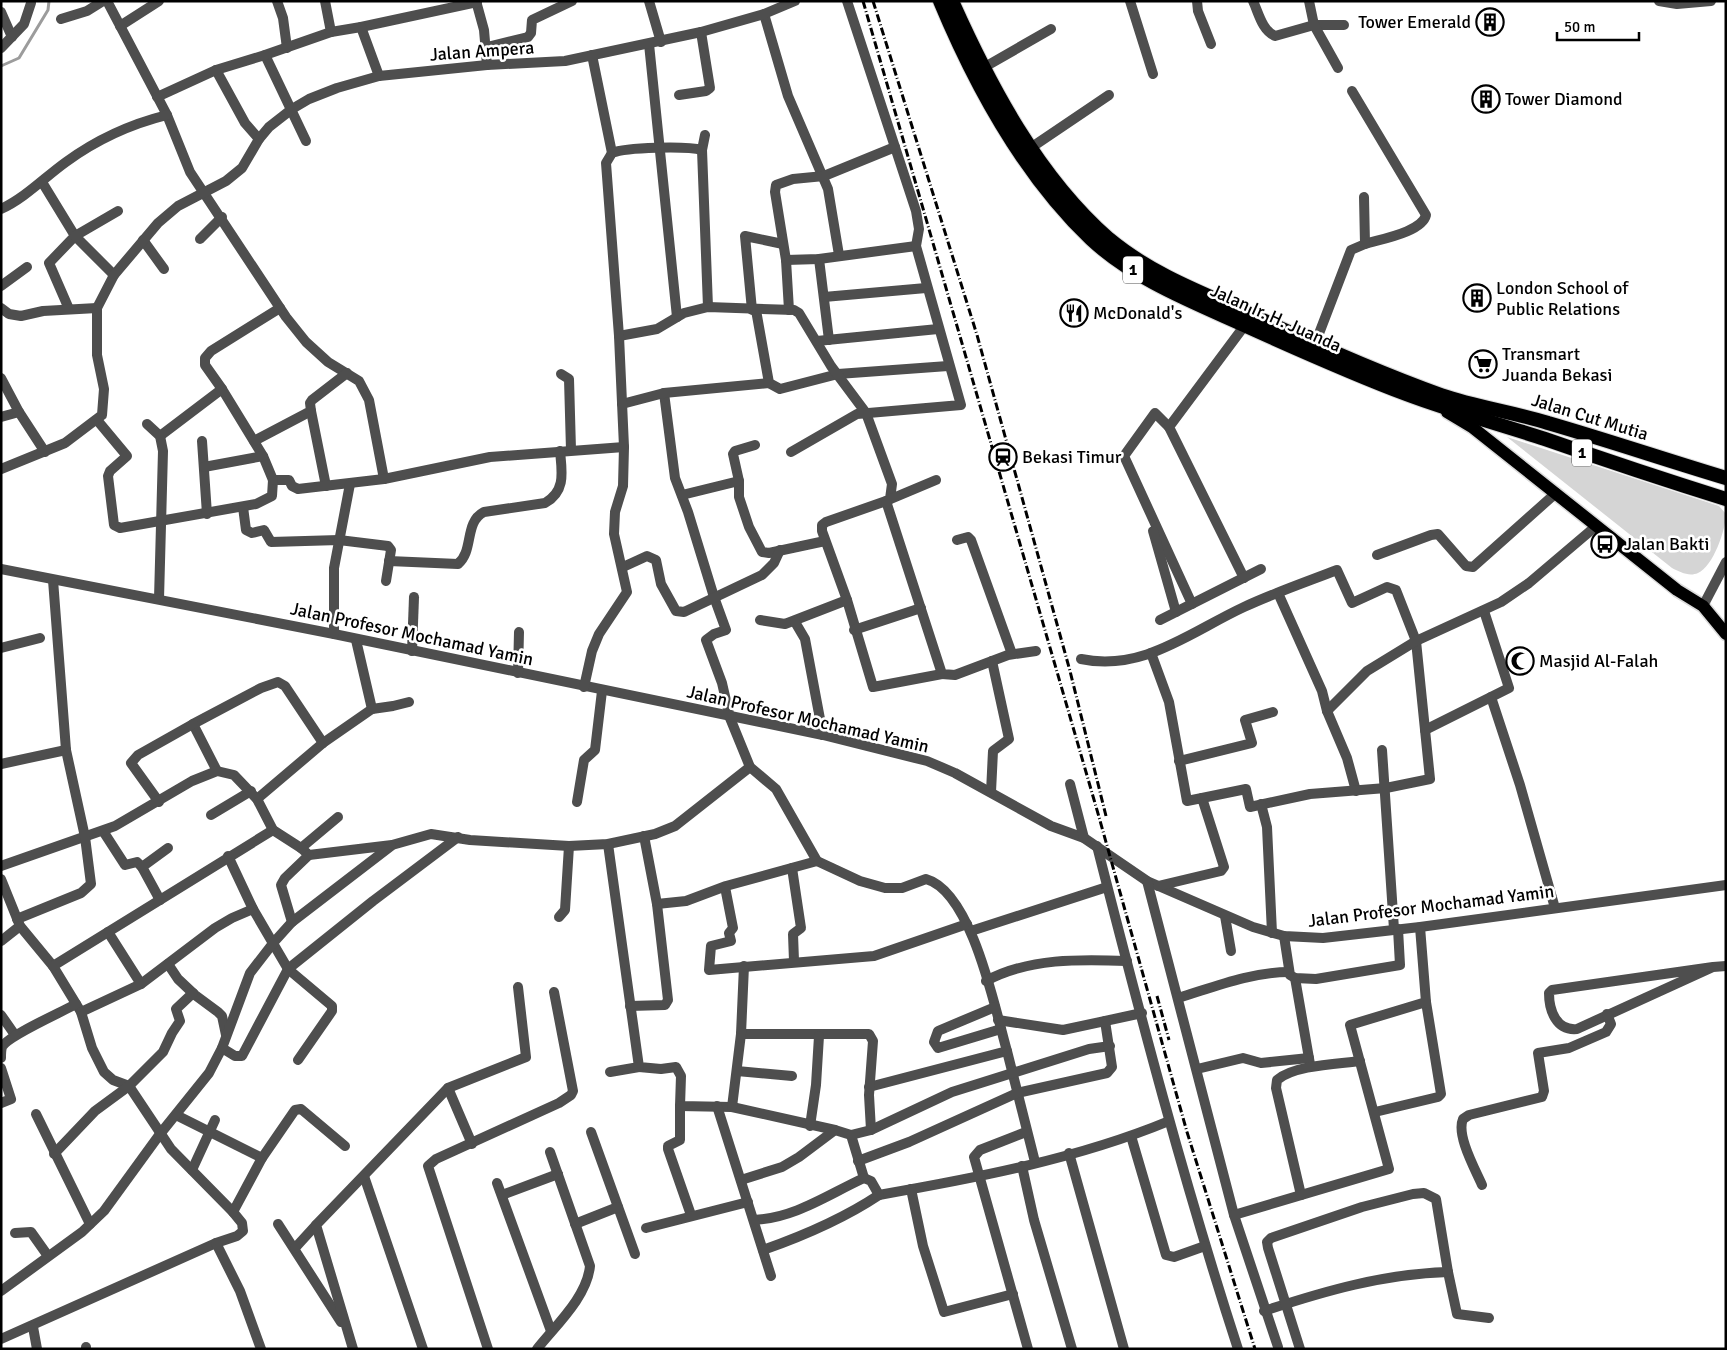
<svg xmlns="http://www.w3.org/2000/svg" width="1727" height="1350" font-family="Signika,sans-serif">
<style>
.green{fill:#d5d5d5}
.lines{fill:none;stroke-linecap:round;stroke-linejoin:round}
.stream{stroke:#9c9c9c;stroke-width:3}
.primary-casing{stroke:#dbdbdb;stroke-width:15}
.trunk-casing{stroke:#dbdbdb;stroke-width:16}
.minor{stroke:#4e4e4e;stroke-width:10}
.tertiary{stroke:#4e4e4e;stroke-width:10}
.primary{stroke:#000;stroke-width:12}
.trunk{stroke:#000;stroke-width:14}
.rail{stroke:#000;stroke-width:3;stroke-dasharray:8 2.5 1 2.5;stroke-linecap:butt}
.labels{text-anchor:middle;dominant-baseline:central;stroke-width:5;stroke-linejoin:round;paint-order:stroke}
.shield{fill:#fff;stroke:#4c4c4c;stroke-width:1}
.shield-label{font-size:16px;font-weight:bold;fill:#000}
.poi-label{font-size:18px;fill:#000;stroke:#fff;text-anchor:start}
.street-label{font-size:18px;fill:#000;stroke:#fff}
</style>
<rect width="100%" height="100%" fill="#fff"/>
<path class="green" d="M1507 437 1719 506 1726 514C1726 529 1713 567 1698 573 1689 577 1680 572 1672 568Z"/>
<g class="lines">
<polyline class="stream" points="1,66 19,58 48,10 49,1"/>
<g class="primary-casing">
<polyline id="primary" points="1447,412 1472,427 1677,590 1703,606 1726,634"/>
</g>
<g class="trunk-casing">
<g id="trunk">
<path d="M940 1C975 85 1024 175 1091 239 1137 282 1201 305 1257 331 1306 353 1355 375 1406 394 1451 411 1499 424 1545 439 1605 460 1665 480 1726 499"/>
<path d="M952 1C990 86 1038 177 1109 239 1151 274 1202 293 1252 315 1314 344 1377 372 1441 395 1476 407 1513 412 1548 423 1607 440 1666 460 1726 478"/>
</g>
</g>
<g class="minor">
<polyline points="107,1 167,115 190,172 286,317 306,342 328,362 359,381 369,400 384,479"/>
<polyline points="277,1 283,18 287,48"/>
<polyline points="325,1 331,32"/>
<polyline points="476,1 484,30 487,65"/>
<polyline points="649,1 661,42"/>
<polyline points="1130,1 1153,74"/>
<polyline points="1197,1 1198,11 1211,44"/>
<path d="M1253 1C1259 14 1262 30 1275 36L1314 25H1344"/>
<polyline points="1309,1 1314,25 1338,68"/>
<polyline points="1659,1 1677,4 1711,1"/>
<polyline points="1,12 12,37"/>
<polyline points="764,14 788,96 828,189 839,255"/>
<polyline points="61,19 87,11 103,1"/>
<polyline points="120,26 159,1"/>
<polyline points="361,27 477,2"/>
<polyline points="649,44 677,317"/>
<polyline points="487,47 528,37 531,33 532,20 572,1"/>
<polyline points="1,48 24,24 31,3"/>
<polyline points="265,55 306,141"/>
<polyline points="592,55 612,153"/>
<polyline points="983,68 1051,29"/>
<polyline points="216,70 245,123 259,139"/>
<path d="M1352 91 1426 215C1422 232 1381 239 1365 244"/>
<polyline points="679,95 706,91 710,88 701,32"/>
<polyline points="157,97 216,70 265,55 331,32 361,27 379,76"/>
<polyline points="705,135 702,150 708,307"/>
<polyline points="1032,147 1109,95"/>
<polyline points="42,182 75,236 49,263 69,309"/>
<path d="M1 209C25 198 45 177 66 162 96 140 131 124 167 115"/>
<polyline points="200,239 222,217"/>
<polyline points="143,240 164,269"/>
<polyline points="819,259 829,340"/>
<polyline points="786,260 819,259 916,246"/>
<polyline points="114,275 75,236 118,211"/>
<polyline points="1,286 27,267"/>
<polyline points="824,297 926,288"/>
<polyline points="1,308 9,314 21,316 43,311 97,308"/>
<polyline points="752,310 745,236 783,244"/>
<polyline points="756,310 769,383 780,389 838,374 948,366"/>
<polyline points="789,310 786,260 775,192 776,185 793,179 824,176 895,147"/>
<polyline points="619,336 657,329 684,313 708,307 794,310 799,313 831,366 866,413 892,484 890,499"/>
<polyline points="817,341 938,329"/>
<polyline points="1315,344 1351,250 1365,244 1364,197"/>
<polyline points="561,374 569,379 571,450"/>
<polyline points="1,378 19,412 45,452"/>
<polyline points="222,389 205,365 205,358 211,351 280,308"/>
<path d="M664 393 675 478 688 512 714 597 726 630 714 634 706 640 722 683 730 718 750 767 776 789 817 861 860 881 885 888H902L926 879C972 892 995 1009 1007 1051L869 1087"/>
<polyline points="622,404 664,393 769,383"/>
<polyline points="311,411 326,486"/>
<polyline points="1,417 19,412"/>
<polyline points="97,420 127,456 110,471 108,476 114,525 120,528 256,504 272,496 273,480 289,480 292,486 298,489 384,479 490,457 624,447"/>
<polyline points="147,424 160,436 163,451 159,599"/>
<polyline points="1169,427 1155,413 1124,456 1192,604"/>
<polyline points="160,436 222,389 263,456 273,480"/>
<polyline points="202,441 207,514"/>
<polyline points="254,441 311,411 310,403 312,400 347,373"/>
<polyline points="755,445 735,451 733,454 739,481 739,497 749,527 762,552 769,553 825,541"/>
<polyline points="791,452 857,414 961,405 916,246 919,229 916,211 847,1"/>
<polyline points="204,467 263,456"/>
<polyline points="936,480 886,501 826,522 822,525 822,531 847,600 873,687 942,674"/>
<polyline points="682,495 739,481"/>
<polyline points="886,501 942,674 955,675 1008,655 1036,651"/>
<polyline points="243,507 246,530 252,533 264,530 271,542 339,540 388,546 391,550 386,581"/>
<polyline points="1153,531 1176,612"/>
<polyline points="957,540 968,537 971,540 1012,654"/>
<polyline points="1377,555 1431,535 1438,534 1466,566 1473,567 1556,493"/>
<path d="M389 561 458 564C474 551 464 522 484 512L545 503C566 491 562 472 560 451"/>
<polyline points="623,567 647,556 656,560 661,584 676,611 684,612 762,575 774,563 780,550"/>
<polyline points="1,569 334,634 823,735 927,761 955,773 1051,826 1084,838 1147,881 1253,927 1284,936 1323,938 1420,927 1726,885"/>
<polyline points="1244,578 1169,427 1245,325"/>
<polyline points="1278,593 1322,691 1327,711 1347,758 1356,791"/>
<polyline points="1703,606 1726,562"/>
<polyline points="1484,611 1509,688 1491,697 1520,785 1555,908"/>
<polyline points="760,620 785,624 847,600"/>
<polyline points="1160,620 1261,569"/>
<polyline points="795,622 805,639 823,735"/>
<polyline points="854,630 921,608"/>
<polyline points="334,634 334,568 350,484"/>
<polyline points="356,640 372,709"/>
<polyline points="1,648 40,638"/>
<polyline points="412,651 414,597"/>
<polyline points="1151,653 1169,702 1187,801 1202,798 1224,867 1221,871 1158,886"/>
<path d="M1081 659C1143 672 1190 632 1244 607 1274 593 1306 582 1337 570L1352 603 1387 587 1396 590 1416 641 1430 779 1386 788 1310 794 1250 807 1246 789 1202 798"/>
<polyline points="518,673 519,632"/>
<path d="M584 687 592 651 599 634 627 592 614 534 615 512 623 486 624 447 619 336 606 163 612 153C626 147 687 146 702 150"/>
<polyline points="1327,711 1367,671 1416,641 1501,602 1529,583 1595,527"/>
<polyline points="1425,730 1491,697"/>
<polyline points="1382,750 1394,929"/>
<polyline points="1179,761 1252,743 1245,720 1273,712"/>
<polyline points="1,764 66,750"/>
<polyline points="217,771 193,724 261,688 278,682 285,686 323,743"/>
<polyline points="1070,784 1084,838"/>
<polyline points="991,792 993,751 1009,739 992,661"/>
<polyline points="257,799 323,743 372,709 393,706 409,702"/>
<polyline points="159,802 131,763 138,755 193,724"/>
<polyline points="577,802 584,760 595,750 602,691"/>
<polyline points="1261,804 1267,827 1272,933"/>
<polyline points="211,815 251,791"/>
<polyline points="103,831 125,865 137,862 142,867"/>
<path d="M608 844 639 1067 661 1069 676 1067 681 1076 680 1106 732 1107 835 1130 851 1135 864 1178C827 1195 795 1218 754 1220"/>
<path d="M1097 846C1140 1015 1184 1183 1238 1349"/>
<polyline points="301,848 338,817"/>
<polyline points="228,856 253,909 288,969 332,1006 332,1011 298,1060"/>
<polyline points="1,866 115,826 192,781 217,771 234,775 257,799 273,830 301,848 309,855 392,845 431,834 470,840 569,846 608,844 655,834 675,826 750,767"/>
<polyline points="792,868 801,928 793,934 794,961"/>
<polyline points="1,879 20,926 53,966 81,1012 92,1048 104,1072 113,1080 129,1086 171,1149 233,1212 242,1223 243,1231 237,1236 216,1243 1,1339"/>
<polyline points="1147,881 1234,1215 1278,1347"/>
<polyline points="725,887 733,928 729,933 731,941 711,946 709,970 874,956 967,924"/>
<polyline points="160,900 142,867 168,848"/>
<polyline points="657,904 686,901 726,886 817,861"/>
<polyline points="1225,916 1231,951"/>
<polyline points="559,917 565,910 569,846"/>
<polyline points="17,919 81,893 91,884 85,837 66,750 53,580"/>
<polyline points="292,922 281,885 285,878 309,855"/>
<polyline points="971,931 1107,887"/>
<polyline points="108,932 141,984"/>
<polyline points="1284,936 1290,975 1295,978 1316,979 1400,965 1398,929"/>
<polyline points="1,941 20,926"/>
<polyline points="168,964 178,979 195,995 218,1012 222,1016 226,1035"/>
<polyline points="53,966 273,830"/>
<path d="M1713 967 1552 990 1549 993C1549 1010 1556 1031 1577 1029L1713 967 1726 966"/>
<polyline points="1295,978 1310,1064"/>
<path d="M986 981C1028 958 1081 959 1127 961"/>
<path d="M1178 998C1214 987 1251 972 1289 972"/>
<polyline points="630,1006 665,1005 668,1000 657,904 644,836"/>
<polyline points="995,1007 938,1031 934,1042 938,1048 1001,1029"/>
<polyline points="81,1012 141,984 215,928 232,918 253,909"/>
<polyline points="1,1015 15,1035"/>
<polyline points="998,1020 1063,1030 1142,1013"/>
<polyline points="741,1034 869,1034 873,1041 869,1095 871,1130"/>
<polyline points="222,1048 235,1056 242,1056 288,969 373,901 458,837"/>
<polyline points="1007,1051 1035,1162"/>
<path d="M1 1058C1 1055 1 1050 2 1047 7 1036 62 1012 76 1004"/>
<polyline points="1,1068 11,1099 1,1103"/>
<polyline points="1197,1069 1243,1058 1261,1063 1309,1058"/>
<polyline points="737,1071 792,1076"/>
<polyline points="610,1072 639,1067"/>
<polyline points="448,1088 472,1144"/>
<polyline points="680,1106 680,1140 668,1146 668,1149 691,1215"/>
<polyline points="717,1106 771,1276"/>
<polyline points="732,1107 741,1034 744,966"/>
<polyline points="1375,1112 1438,1097 1441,1094 1426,1002"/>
<polyline points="36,1114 90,1224"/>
<polyline points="176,1115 262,1158"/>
<polyline points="810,1126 816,1085 819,1036"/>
<polyline points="591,1132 635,1254"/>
<polyline points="1026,1132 980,1150 974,1157 1028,1349"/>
<polyline points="851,1135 871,1130 952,1092 1089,1049 1110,1046"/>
<polyline points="1131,1136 1166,1255 1174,1257 1205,1246"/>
<polyline points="1069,1153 1124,1349"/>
<polyline points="54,1154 95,1111 129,1086 163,1052 172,1033 180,1021 176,1009 193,993"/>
<polyline points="858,1161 909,1142 1017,1093 1107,1073 1112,1067 1105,1021"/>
<polyline points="1022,1166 1034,1220 1072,1349"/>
<polyline points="192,1170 215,1120"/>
<polyline points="364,1176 423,1349"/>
<path d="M864 1178 871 1181 879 1195C976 1178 1077 1159 1169 1121"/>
<polyline points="741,1180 782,1167 799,1157 835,1130"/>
<polyline points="497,1183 551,1331"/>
<path d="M1482 1185C1475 1169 1456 1135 1463 1119L1469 1115 1542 1097 1544 1091 1538 1053 1569 1048 1606 1032 1611 1024 1607 1014"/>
<polyline points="911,1189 923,1246 944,1312 1013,1294"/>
<polyline points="502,1195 558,1174"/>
<path d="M1301 1195 1276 1088 1277 1080C1294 1065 1338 1064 1360 1061"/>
<polyline points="233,1212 262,1158 295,1110 301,1109 345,1146"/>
<polyline points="1234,1215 1389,1169 1350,1025 1426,1002 1420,927"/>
<polyline points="278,1224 341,1322"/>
<polyline points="575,1224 618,1207"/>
<polyline points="646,1228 748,1202"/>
<polyline points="15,1233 31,1232 48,1256"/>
<polyline points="216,1243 240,1291 261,1349"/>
<polyline points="295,1248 316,1225"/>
<path d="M763 1250C803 1236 843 1219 879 1195"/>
<polyline points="1,1291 82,1232 104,1211 160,1134 209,1073 222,1048 250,973 274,942 292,922 391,846"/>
<path d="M1264 1311C1325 1291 1383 1274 1448 1272L1457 1314 1489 1318"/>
<polyline points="33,1327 37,1349"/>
<polyline points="86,1347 86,1349"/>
<polyline points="353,1349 316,1225 448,1088 526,1057 518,987"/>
<polyline points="488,1349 428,1166 436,1159 559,1103 571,1095 573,1091 554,992"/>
<path d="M537 1349C556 1325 587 1297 590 1266L550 1152"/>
<polyline points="1300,1349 1268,1248 1267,1242 1271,1238 1362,1207 1413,1194 1424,1193 1436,1199 1448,1272"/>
</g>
<polyline class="tertiary" points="1,469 65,443 102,415 104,389 97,355 97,308 114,275 158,223 178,206 226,181 242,168 259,139 269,127 292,109 309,99 337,88 379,76 487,65 565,61 701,32 764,14 795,1"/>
<use href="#primary" class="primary"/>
<use href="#trunk" class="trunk"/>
<g class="rail">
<polyline points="863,1 1099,817 1187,1132 1255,1349"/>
<polyline points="873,1 977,335 1070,671 1106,816"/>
<polyline points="1157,996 1169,1040"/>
</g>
</g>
<defs>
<g id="building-ring" transform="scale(1.4375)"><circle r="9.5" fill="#fff" stroke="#000" stroke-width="1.5"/><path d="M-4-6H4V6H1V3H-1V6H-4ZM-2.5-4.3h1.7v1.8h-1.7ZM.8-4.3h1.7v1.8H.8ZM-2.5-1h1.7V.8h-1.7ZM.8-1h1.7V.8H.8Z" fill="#000"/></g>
<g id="restaurant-ring" transform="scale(1.4375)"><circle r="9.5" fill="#fff" stroke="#000" stroke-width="1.5"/><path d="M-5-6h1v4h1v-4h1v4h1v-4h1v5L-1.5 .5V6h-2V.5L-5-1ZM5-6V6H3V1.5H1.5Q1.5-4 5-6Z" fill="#000"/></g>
<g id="supermarket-ring" transform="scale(1.4375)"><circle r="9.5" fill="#fff" stroke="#000" stroke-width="1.5"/><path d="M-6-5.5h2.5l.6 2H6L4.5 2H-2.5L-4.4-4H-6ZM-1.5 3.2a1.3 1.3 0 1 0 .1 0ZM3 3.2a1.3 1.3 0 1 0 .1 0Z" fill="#000"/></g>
<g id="station-ring" transform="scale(1.4375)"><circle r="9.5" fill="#fff" stroke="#000" stroke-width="1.5"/><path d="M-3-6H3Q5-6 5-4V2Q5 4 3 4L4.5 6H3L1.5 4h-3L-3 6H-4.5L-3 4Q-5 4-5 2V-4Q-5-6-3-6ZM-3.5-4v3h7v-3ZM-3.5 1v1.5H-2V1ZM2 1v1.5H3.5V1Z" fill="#000"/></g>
<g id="bus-ring" transform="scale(1.4375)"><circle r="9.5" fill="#fff" stroke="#000" stroke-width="1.5"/><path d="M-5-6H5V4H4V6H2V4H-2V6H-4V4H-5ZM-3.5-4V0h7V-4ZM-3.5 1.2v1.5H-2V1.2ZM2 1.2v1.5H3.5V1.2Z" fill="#000"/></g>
<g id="mosque-ring" transform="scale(1.4375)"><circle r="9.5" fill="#fff" stroke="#000" stroke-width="1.5"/><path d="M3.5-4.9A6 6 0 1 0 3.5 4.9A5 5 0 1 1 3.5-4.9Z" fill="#000"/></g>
</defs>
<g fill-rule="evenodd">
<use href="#building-ring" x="1490" y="22"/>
<use href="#building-ring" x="1486" y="99"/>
<use href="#building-ring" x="1477" y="298"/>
<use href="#restaurant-ring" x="1074" y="313"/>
<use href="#supermarket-ring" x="1483" y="364"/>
<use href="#station-ring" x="1003" y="457"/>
<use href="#bus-ring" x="1605" y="544"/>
<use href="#mosque-ring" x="1520" y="661"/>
</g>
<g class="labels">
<g class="shield">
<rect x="1123" y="256.5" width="20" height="27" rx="4"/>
<rect x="1572" y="439.5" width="20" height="27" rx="4"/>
</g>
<g class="shield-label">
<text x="1133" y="270">1</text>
<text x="1582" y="453">1</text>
</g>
<g class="poi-label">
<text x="1471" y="22" text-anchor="end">Tower Emerald</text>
<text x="1505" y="99">Tower Diamond</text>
<text x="1496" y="288">London School of<tspan x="1496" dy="21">Public Relations</tspan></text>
<text x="1093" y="313">McDonald's</text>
<text x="1502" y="354">Transmart<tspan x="1502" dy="21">Juanda Bekasi</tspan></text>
<text x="1022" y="457">Bekasi Timur</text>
<text x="1624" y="544">Jalan Bakti</text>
<text x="1539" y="661">Masjid Al-Falah</text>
</g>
<g class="street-label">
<text transform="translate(482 51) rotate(-4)">Jalan Ampera</text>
<text transform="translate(1276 318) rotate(24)">Jalan Ir. H. Juanda</text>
<text transform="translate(1590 417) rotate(17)">Jalan Cut Mutia</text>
<text transform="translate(412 634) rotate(12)">Jalan Profesor Mochamad Yamin</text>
<text transform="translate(808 719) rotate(13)">Jalan Profesor Mochamad Yamin</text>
<text transform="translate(1431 906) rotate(-7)">Jalan Profesor Mochamad Yamin</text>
</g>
</g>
<rect width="1727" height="1350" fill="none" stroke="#000000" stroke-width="5"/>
<path d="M1557 32v8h82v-8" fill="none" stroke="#000000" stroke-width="2.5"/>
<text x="1564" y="32" font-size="15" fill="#000000" stroke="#ffffff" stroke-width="4" paint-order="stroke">50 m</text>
</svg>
